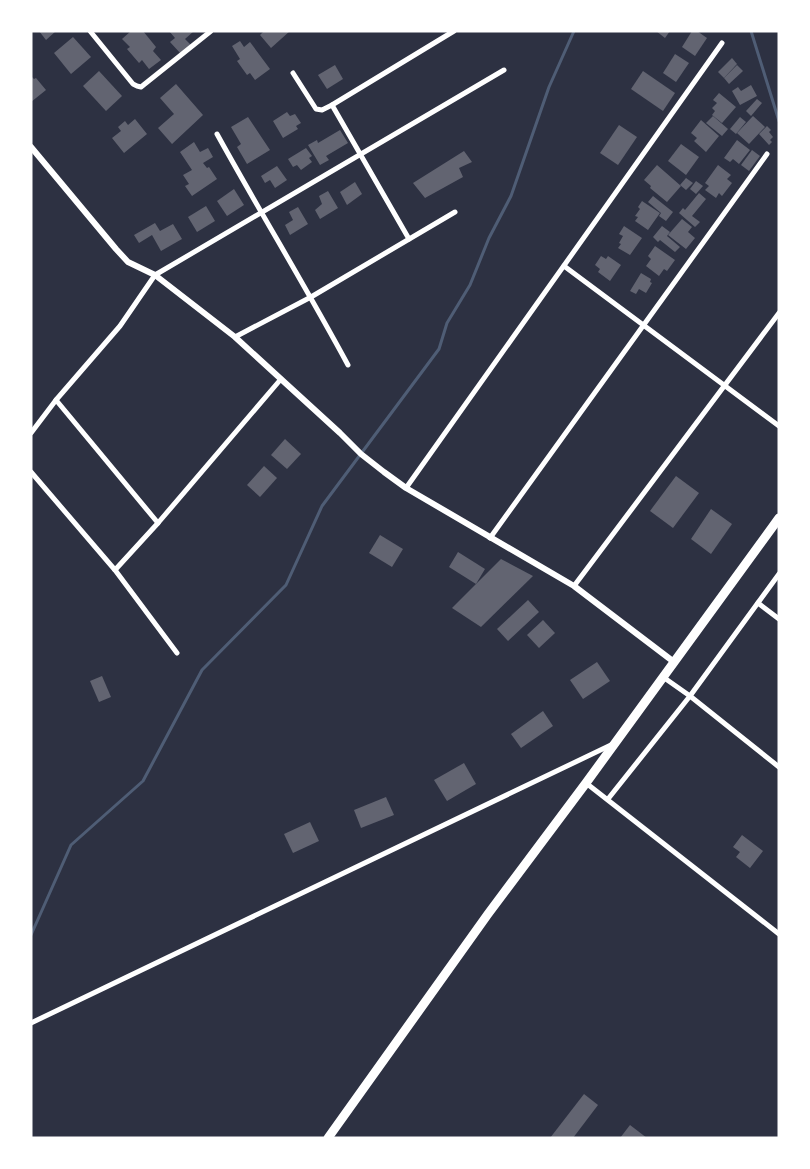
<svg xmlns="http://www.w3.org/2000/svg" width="810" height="1169" font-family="Signika,sans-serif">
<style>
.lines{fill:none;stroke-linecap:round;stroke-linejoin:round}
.stream{stroke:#4f5d75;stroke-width:3}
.building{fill:#626471}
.minor{stroke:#fff;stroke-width:5}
.tertiary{stroke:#fff;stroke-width:6}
.primary{stroke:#fff;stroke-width:9}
</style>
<rect width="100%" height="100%" fill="#2d3142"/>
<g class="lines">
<g class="stream">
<polyline points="751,31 779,121"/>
<polyline points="31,935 71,845 143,781 202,670 286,585 322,506 439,349 447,323 470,285 489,238 511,196 549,87 574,31"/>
</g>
</g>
<g class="building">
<polygon points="39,31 56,31 46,40"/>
<polygon points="131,31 143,31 156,47 153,51 161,60 149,69 142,60 139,63 127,49 130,47 122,39"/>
<polygon points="169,31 194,31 185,39 191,45 181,54 170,42 175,38"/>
<polygon points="264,31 290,31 271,48 260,35"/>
<polygon points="656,31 670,31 665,38"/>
<polygon points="692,31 697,31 707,38 695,56 682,47"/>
<polygon points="73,37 91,57 71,74 54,53"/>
<polygon points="240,41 244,47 250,42 270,69 255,80 250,73 247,75 237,61 240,59 232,46"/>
<polygon points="675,54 689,63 676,82 663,73"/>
<polygon points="732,58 737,64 724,78 718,72"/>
<polygon points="335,65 343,79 327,89 318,75"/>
<polygon points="737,65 743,71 729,84 724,78"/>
<polygon points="99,71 122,96 106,111 83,86"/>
<polygon points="643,71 675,93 663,111 631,89"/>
<polygon points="31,76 34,79 36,78 46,90 31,102"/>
<polygon points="176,84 203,115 172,144 158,128 174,114 160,98"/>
<polygon points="751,85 757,96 740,105 732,91 738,87 741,91"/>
<polygon points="719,93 736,107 722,123 712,115 715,111 712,108 717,103 713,100"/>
<polygon points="757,99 762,103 751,116 746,111"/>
<polygon points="287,112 290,116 295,114 301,123 296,126 298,129 283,138 273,121"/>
<polygon points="713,116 728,129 722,136 706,123"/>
<polygon points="753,116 765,127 749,144 737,133"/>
<polygon points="248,117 270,150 247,164 237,147 241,144 231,127"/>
<polygon points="740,117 746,122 736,134 730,129"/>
<polygon points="135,119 147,134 124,153 112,138 121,131 118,127 125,121 128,125"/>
<polygon points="701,120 719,136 706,152 694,141 697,138 691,133"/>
<polygon points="619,125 637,137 618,165 600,153"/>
<polygon points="767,126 771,130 769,132 773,137 770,140 772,142 769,145 759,134"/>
<polygon points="340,130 348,143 326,156 329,160 320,165 308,145 317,140 318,143"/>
<polygon points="737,140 750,150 739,164 733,159 730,162 724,158"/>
<polygon points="194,142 200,152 208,148 213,157 203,163 207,168 209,167 217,179 192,196 185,186 189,184 183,175 192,170 180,152"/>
<polygon points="681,144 699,157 686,175 668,161"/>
<polygon points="306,148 312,156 309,158 312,162 301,170 297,165 293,167 288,159"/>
<polygon points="752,150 760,156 749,171 741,165"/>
<polygon points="464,151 472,162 459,168 463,177 425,198 413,183"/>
<polygon points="657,165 681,186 667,202 650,188 651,186 644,180"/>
<polygon points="718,165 731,175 727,179 732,183 722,196 719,193 716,198 705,190 709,186 705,183"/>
<polygon points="277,166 287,180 275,188 270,180 265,183 261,176"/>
<polygon points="686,178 693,183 686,190 680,185"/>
<polygon points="696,181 703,186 696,194 690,189"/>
<polygon points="355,182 362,194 347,205 340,192"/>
<polygon points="234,189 244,205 227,216 217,201"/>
<polygon points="328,191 338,208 320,219 315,210 322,204 319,196"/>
<polygon points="699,193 706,199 692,216 700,222 695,227 679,213 683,208 685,210"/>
<polygon points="653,196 673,212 666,221 659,216 661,213 648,202"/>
<polygon points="642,201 660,213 648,230 635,221 638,217 635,216 640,209 638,207"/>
<polygon points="206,206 215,221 197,232 188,217"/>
<polygon points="298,207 308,224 290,235 285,225 293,220 289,212"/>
<polygon points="682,219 692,227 688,232 695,238 686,249 668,235"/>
<polygon points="155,223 160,231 173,224 182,239 161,251 152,235 139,243 134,235"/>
<polygon points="624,226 642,238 630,255 618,248 621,244 619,243 623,236 619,234"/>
<polygon points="662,226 670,232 667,236 680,247 675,252 660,240 658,242 653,237"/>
<polygon points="655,246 675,260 667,271 664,269 659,276 646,266 651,259 648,256"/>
<polygon points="601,256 606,259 608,256 621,265 610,281 598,272 600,269 595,265"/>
<polygon points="641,273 651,279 650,282 652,283 646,293 639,289 636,294 630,291"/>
<polygon points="285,439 301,454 287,469 271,455"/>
<polygon points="264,466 277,478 260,497 247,485"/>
<polygon points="676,476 699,493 673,528 650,511"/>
<polygon points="711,509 732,524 711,554 691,539"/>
<polygon points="380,535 403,549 392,567 369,553"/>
<polygon points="458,552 485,569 476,584 449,567"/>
<polygon points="501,559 533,576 481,627 452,608"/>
<polygon points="528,600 539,612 508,641 497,629"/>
<polygon points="543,620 555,633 539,648 527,635"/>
<polygon points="597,662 610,681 583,699 570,680"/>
<polygon points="102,676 111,697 99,702 90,681"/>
<polygon points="543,711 553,726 521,748 511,734"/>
<polygon points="464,763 476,784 447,801 434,780"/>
<polygon points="386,797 394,815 361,828 354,810"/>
<polygon points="310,822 319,841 293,853 284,834"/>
<polygon points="742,835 763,851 750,868 736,857 740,852 733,847"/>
<polygon points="584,1094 598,1105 573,1138 550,1138"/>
<polygon points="630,1125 647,1138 620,1138"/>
</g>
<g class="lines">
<g class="minor">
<polyline points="90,31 133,84 137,86 141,87 211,31"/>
<polyline points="293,73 316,109 322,110 332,105"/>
<path d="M217 134C260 212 306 287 348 365"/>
<polyline points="409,239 332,105 454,31"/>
<polyline points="564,266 779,426"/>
<polyline points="235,337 311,297 455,212"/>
<polyline points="56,400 158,523"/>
<polyline points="31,433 56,400 120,326 155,275 504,70"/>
<polyline points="31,472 115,570 177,653"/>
<polyline points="406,488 722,43"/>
<polyline points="490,538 767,154"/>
<polyline points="115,570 158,523 281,379"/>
<polyline points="574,586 779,313"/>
<polyline points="758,603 779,619"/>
<polyline points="663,677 690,696 779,767"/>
<polyline points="586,783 779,934"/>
<polyline points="608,799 690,696 779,574"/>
<polyline points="31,1023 613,744"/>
</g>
<polyline class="tertiary" points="31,147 116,249 128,262 155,275 235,337 340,433 361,454 384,472 406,488 574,586 674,662"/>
<polyline class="primary" points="328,1138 488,914 586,783 779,518"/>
</g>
<rect width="810" height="1169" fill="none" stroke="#ffffff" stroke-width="65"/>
</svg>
